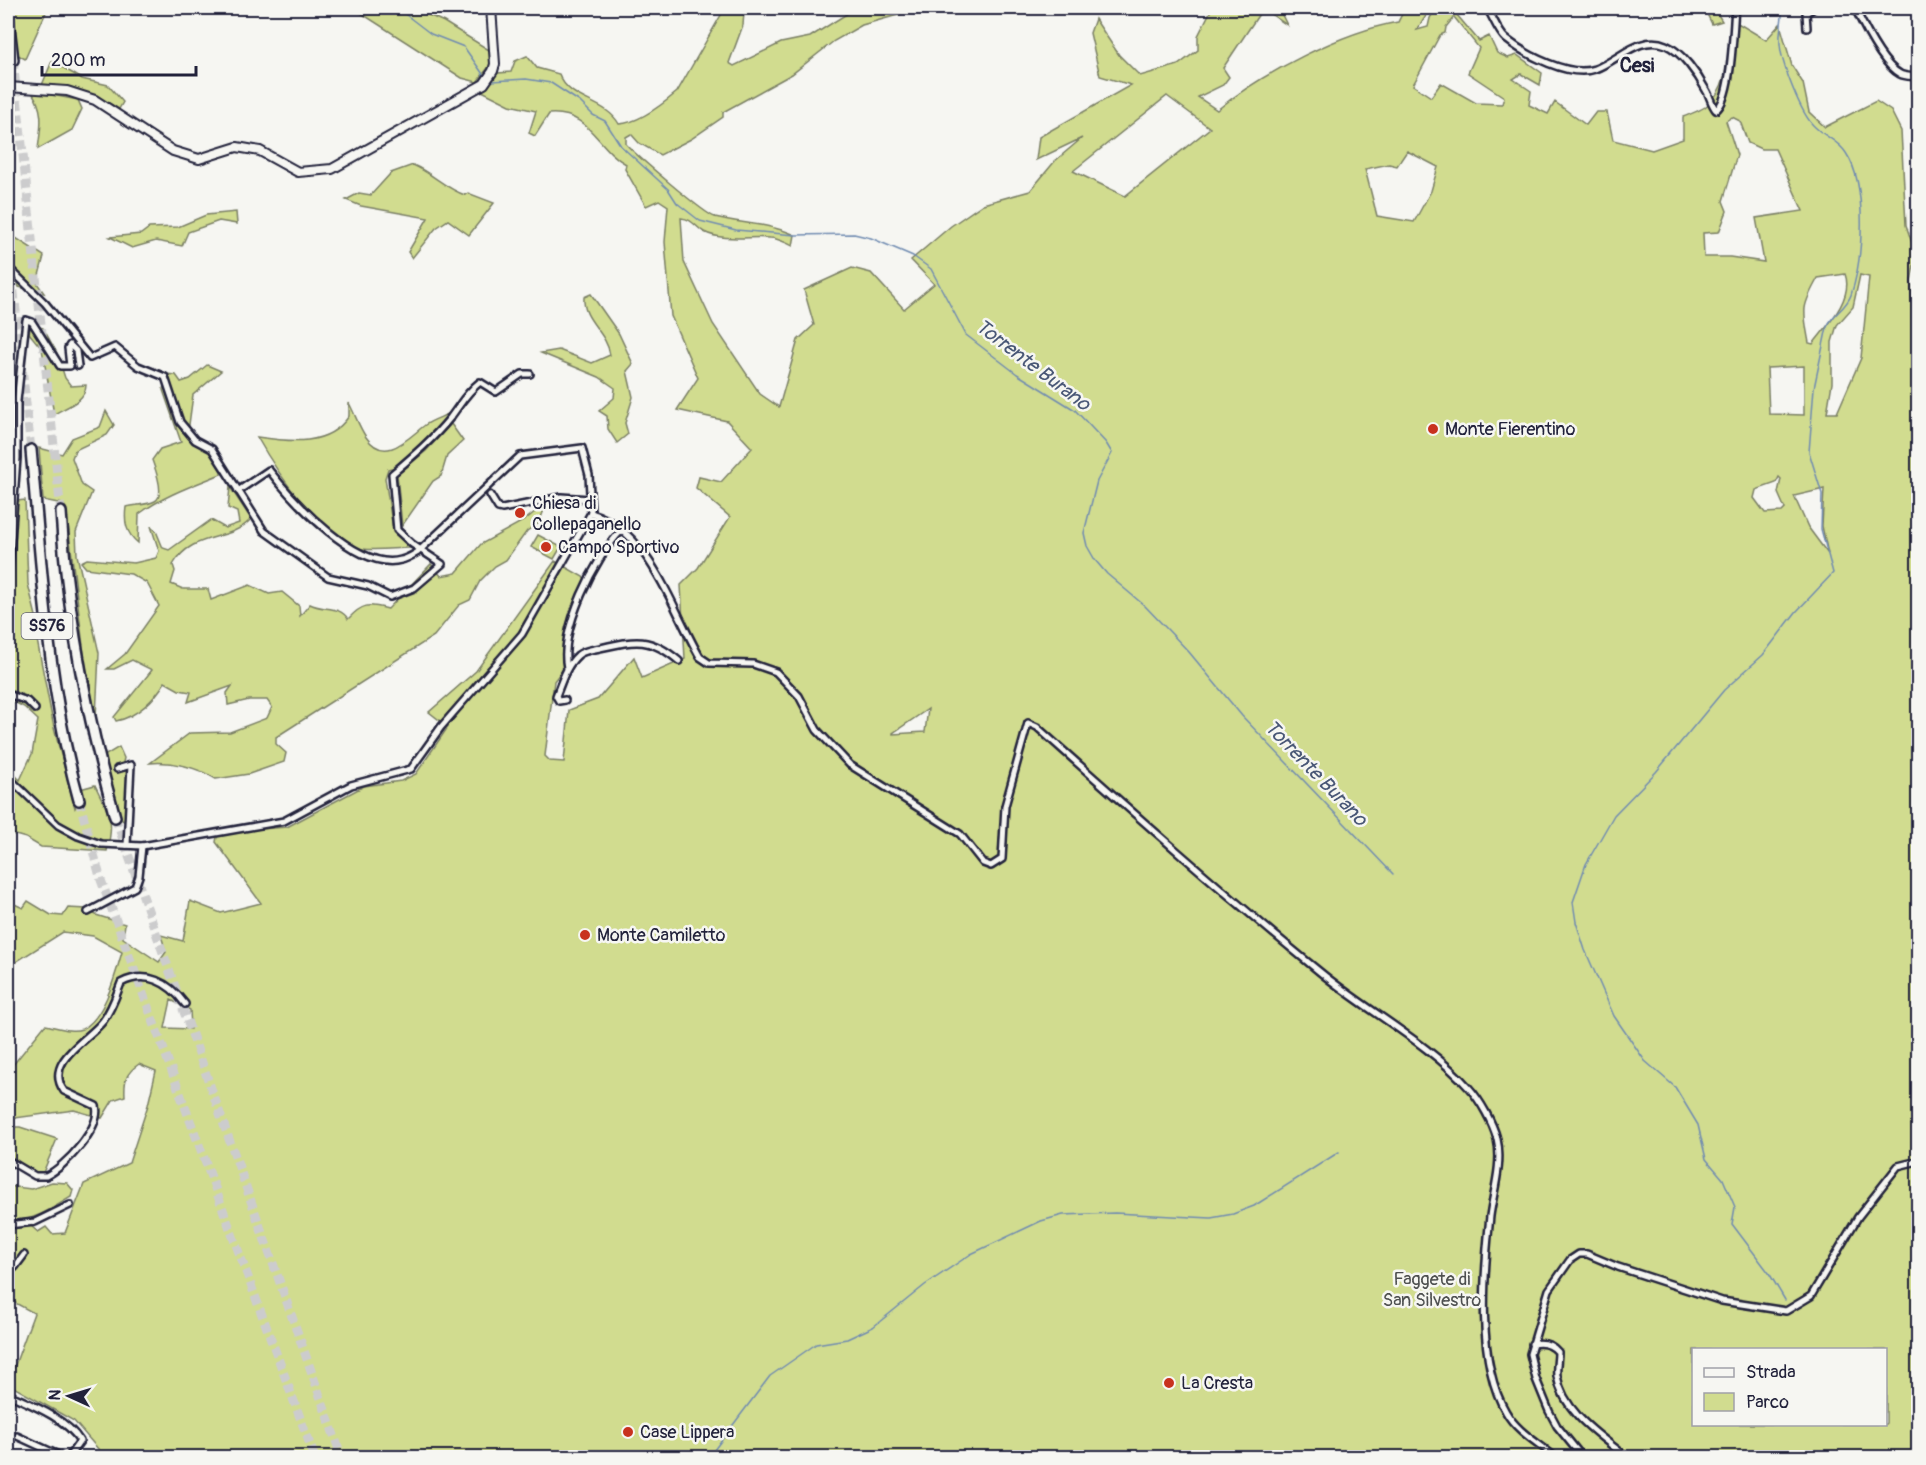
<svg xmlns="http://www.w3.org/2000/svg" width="1926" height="1465" font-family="Pangolin,sans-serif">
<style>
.green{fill:#d1dc8f;stroke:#7a7f65;stroke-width:1.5;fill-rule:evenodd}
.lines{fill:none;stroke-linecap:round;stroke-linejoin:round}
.stream{stroke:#708bb1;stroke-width:1.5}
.highway-tunnel{stroke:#cccccd;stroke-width:9;stroke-dasharray:9 4.5;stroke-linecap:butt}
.street-casing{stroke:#22223b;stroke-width:10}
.secondary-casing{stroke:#22223b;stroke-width:12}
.highway-casing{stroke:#22223b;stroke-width:14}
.street{stroke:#f6f6f2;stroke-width:5}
.secondary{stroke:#f6f6f2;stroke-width:8}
.highway{stroke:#f6f6f2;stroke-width:9}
.poi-dot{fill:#c8321e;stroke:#f6f6f2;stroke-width:2}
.labels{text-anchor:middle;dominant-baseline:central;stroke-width:5;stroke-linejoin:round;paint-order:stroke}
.shield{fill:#f6f6f2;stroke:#626272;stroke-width:1.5}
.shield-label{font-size:16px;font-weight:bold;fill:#22223b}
.poi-label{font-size:18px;fill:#22223b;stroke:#f6f6f2;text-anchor:start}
.park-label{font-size:18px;fill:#4e5050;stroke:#f6f6f2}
.neighbourhood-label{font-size:20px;font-weight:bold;fill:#22223b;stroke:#f6f6f2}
.water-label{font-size:20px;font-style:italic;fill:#495776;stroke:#f6f6f2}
</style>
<rect width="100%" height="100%" fill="#f6f6f2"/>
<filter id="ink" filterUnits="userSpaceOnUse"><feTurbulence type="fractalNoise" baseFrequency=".0167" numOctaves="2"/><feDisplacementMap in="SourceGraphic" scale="12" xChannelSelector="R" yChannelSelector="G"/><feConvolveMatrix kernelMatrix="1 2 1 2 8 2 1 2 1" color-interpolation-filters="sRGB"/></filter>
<g filter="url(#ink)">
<g class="green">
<polygon points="12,8 59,8 60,9 47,10 25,59 18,55"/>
<polygon points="353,8 413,8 444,22 489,50 491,64 477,82 462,78"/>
<path d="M725 8 744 12 743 25 729 63 734 66 781 43 810 37 856 8H893L905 13 862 25 834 41 792 74 723 112V117L691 139 660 155 639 143 631 134 626 137V144C636 155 704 214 715 217 742 224 769 223 795 235L793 246C786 243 778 238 770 238 750 236 724 242 704 232 694 226 693 219 681 218L684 262 713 324 760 394 779 407 798 340 814 325 804 290 852 268 871 273 904 309 934 284 911 260 951 226 983 204 1030 191 1055 161 1082 138 1036 160 1039 137 1131 85 1100 76 1090 33 1095 19 1119 55 1140 76 1178 65 1198 50V36L1212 8H1271L1281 13 1287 25 1269 13 1259 14 1223 68 1229 77 1223 85 1198 97 1217 110C1263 73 1341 32 1398 22L1405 8H1431L1417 30 1428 27 1430 18 1436 8H1451L1479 41 1489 36 1497 53 1508 58 1517 55 1542 73 1540 85 1521 74 1513 79 1531 91 1529 105 1548 114 1555 102 1586 125 1596 112H1607L1613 140 1652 150 1683 139V117C1690 114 1699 111 1705 107 1731 88 1728 47 1731 19L1766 40 1780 24 1792 66 1803 83 1809 112 1825 127 1876 101 1891 111 1901 131 1906 225 1916 255 1911 281 1913 338 1918 361V1457H105L74 1421 8 1384 34 1313 8 1299V1228L31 1226 38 1232 46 1227 52 1234 65 1233 84 1184 129 1163 148 1105 156 1071 139 1064C126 1073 124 1080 125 1096L113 1100 102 1118 74 1110 8 1119V1071L45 1025C57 1027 71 1033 82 1029 104 1020 116 973 122 952L93 936 63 932 8 967V901L23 908 28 901 51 915 63 916 68 908 87 909 96 915 125 924 123 938 159 962 166 952 161 935 183 941 190 901 221 913 261 903 216 842 218 832 287 827 364 786 401 781 416 774 448 727 429 712 476 671 555 561 585 578 564 638 563 669 554 681 545 756 550 761 564 762 569 710 598 699 634 657 642 678 685 659 681 585 698 568 730 517 696 488 699 477 721 482 752 448 727 421 677 410 698 378 671 316 665 242 668 206 659 200 646 206 625 169 626 164C596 148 591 111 549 114L535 136 529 133 536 111 510 105 480 90 498 73 511 72 515 61 527 56 537 68 559 74C569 102 605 99 619 124 638 123 663 104 677 92ZM1454 17 1479 48 1468 73 1504 97 1502 104 1476 103 1441 83 1431 97 1413 85 1440 35 1445 33 1446 27ZM1167 96 1210 128 1125 196 1073 171ZM1732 117 1740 121 1748 143 1761 149H1775L1803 211 1756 218 1764 262 1730 257H1704L1703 233 1719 232 1727 211 1723 201 1737 155 1726 121ZM1407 151 1438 167 1431 191 1414 222 1377 216 1365 169 1389 164 1397 166ZM1845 274C1854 298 1827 326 1813 344L1809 343C1803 310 1801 308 1818 278ZM1860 275 1869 277 1861 358 1837 413H1827L1832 383V342L1837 325 1853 307ZM1804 366V415L1769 414 1767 368ZM1779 477 1781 479 1778 493 1785 509 1782 512 1765 513 1754 498 1756 490 1776 483ZM1824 489 1822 526 1828 554 1808 527 1794 496ZM928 709 925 732 893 734V733ZM171 1000 190 1010 191 1029 165 1028ZM1694 1350H1886V1424H1694Z"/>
<polygon points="1704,8 1714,8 1722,21 1712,24"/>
<path d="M52 61 82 79 108 85 123 102 119 109C97 94 68 88 42 85Z"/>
<path d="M31 91 78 100 82 109 72 130 38 149C41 126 45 111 31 91Z"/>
<path d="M413 165C432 173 446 189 465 195L468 193 494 203 469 235 448 220 436 228 412 258 408 252 428 218 361 206 346 200 359 193 371 195 391 173Z"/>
<polygon points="236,212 237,224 219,221 188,232 182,246 156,241 132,248 110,237 141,234 149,228 178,227 206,215"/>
<polygon points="8,233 44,256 37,283 44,293 19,287 13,268 8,262"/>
<path d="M591 294 619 334 633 364 627 371 633 397 625 423 628 434 617 443 608 429 607 416 599 411 614 398 615 388 599 377 541 353 559 350 592 363 610 355C607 332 582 320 584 297Z"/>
<path d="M31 325 43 328 57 353 65 378 71 386 86 385C86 401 66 407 54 414L42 349 29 333Z"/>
<path d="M207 365 221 371 193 395 188 432 216 455 226 472C197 484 164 495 139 514L138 543C126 533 124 522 126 507 134 505 148 505 155 501 166 495 155 468 152 460L160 449 181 442 163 390 166 374 176 375 181 382 190 379Z"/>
<path d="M349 403C355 414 359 427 366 437 385 465 408 438 425 425 432 420 442 417 450 413L433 433 396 467 388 469 385 478 393 529 410 548C395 548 378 551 363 549 325 545 275 469 257 437 291 442 328 447 349 416Z"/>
<polygon points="106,411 114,425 107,435 75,450 72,458 82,485 92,492 76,532 77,555 99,653 96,717 85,662 66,508 63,504 43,500 39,448 62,454 72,438 100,427"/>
<polygon points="451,424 463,441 447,456 441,476 433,481 402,526 397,475 426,451"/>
<path d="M230 487 251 519C230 543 192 531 173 565L175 571 171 584 183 589H208L211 600 250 585 269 594 282 592 299 606 300 616 310 604C323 611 340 605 348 619 363 603 368 604 388 609L431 564 441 576 456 573 481 544 525 520 547 502 539 523 527 531 506 560 495 566 480 581 470 600 459 605 434 636 276 737V744L286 753 284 762 249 774 216 779C197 767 172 761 150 763L190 733 230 732 267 718 272 707 267 700H249L228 705 227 693 232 686 188 702 191 692 179 690 165 682C155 699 137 717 116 721L114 717 152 670 132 660 114 669H107L125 654 159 606 147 583 131 574 86 568 81 562 87 559 134 563 156 558 159 551 151 526 156 531 163 548 169 550 211 520 225 528 239 523 237 512 228 508Z"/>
<path d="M25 500 28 584 36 616 37 640 54 728 75 808 82 796 80 789 95 785C109 815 115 817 107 851L41 847 26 838 8 833V768L20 780 32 754 38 720 24 707 8 699V585L11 581 17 501Z"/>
<polygon points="538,535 561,547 554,559 531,547"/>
<polygon points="119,747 124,758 122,767 115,765 113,770 118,772 125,769 130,774 125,822 122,820 104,756"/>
<polygon points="8,1123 11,1127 20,1127 57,1139 42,1175 32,1177 17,1160 8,1157 11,1148 8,1149"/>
<path d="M52 1182 67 1183 73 1190 71 1197C50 1210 33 1221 8 1222V1186L31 1189Z"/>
</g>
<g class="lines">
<g class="stream">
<polyline points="397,8 431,34 464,47 485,77"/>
<path d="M1783 8C1782 19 1779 33 1780 44 1781 62 1801 115 1815 127 1825 137 1838 140 1846 153 1868 186 1863 259 1851 295 1846 309 1832 314 1827 327L1814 388 1809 452 1822 494 1821 529 1833 573 1796 612 1763 655 1724 690 1656 772 1614 815 1586 864 1573 902 1576 922 1585 950 1614 1016 1645 1061 1675 1087 1698 1125 1706 1159 1723 1179 1735 1207 1732 1224 1769 1273 1785 1300"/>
<polyline points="492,81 526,79 551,83 580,102 593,115 605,121 621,146 668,189 677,203 700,221 736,230 795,235 854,234 871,238 913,256 931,269 966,335 1017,374 1075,410 1106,443 1112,453 1097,481 1084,533 1087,546 1095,560 1107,574 1145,606 1189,652 1242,716 1393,874"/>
<polyline points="708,1458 770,1376 816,1344 847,1339 873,1327 925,1285 971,1254 1041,1221 1063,1215 1115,1213 1211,1218 1233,1214 1254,1206 1339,1152"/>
</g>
<g class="highway-tunnel">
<polyline points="13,60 61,512"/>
<polyline points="8,237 31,450"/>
<polyline points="79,800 101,880 315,1458"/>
<polyline points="115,817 342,1458"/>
</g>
<g class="street-casing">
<g id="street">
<path d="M1487 8C1493 17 1498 32 1506 39 1526 55 1570 78 1595 69 1619 60 1640 34 1666 45 1682 52 1698 75 1706 90 1710 96 1711 104 1716 110 1732 99 1733 28 1735 8"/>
<path d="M1855 8C1863 25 1883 65 1900 74 1905 77 1913 76 1918 77"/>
<polyline points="1807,28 1806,13 1814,8"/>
<path d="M8 267 45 303 90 358 115 347 138 366 165 377 180 422 195 440 212 449 264 531 328 577 368 586 390 597 414 588 442 564 412 544 397 530 392 474C412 457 433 439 450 418 460 405 466 393 480 382L496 392 522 374H530"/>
<polyline points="490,495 498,508 502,509 561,497 590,499"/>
<path d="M591 513C650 531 672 609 700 657L709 663 753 664 776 672 799 696 817 730 850 765 960 834 983 863 991 866 1002 859 1005 806 1028 723 1037 727C1130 810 1223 893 1320 972 1366 1010 1430 1044 1469 1088 1480 1100 1493 1123 1497 1139 1503 1163 1493 1193 1490 1216 1484 1273 1476 1362 1506 1412 1517 1432 1539 1443 1556 1458"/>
<polyline points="8,582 17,458 17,401 26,320 32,322 60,366 70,366 68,348 70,345 76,351 78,366"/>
<path d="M567 668C559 630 595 557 621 531"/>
<polyline points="8,694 27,701 35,709"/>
<path d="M565 700 559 701 556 696C562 681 566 666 578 655 584 650 592 650 600 648 635 640 650 636 679 661"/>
<polyline points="117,769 131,765 127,845"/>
<path d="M8 777 58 825 78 836 101 844 142 846 284 821 351 785 411 769 441 727 522 634 591 513 589 475 582 448 520 456 418 552C413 555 407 559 401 560 358 572 293 501 269 470L238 491"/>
<polyline points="88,912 135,887 139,876 142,846"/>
<path d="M8 1160 35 1176H46C65 1167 102 1127 96 1106L64 1091C43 1061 90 1039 103 1021 112 1009 116 996 121 983 146 970 169 982 185 1004"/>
<polyline points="8,1225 35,1222 70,1205"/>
<polyline points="8,1263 15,1267 24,1255"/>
<path d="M1532 1344C1542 1342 1551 1343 1558 1352 1558 1360 1556 1368 1557 1376 1563 1413 1601 1436 1628 1458"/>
<path d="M8 1394C32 1405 66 1418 80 1441L68 1458"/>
<polyline points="17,1436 65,1458"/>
<polyline points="1583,1458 1557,1426 1549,1411 1536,1379 1530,1354 1549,1290 1570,1260 1579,1254 1587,1254 1618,1267 1722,1301 1786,1311 1811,1296 1858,1217 1898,1166 1918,1161"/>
</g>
</g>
<g class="secondary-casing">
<polyline id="secondary" points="8,87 67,91 95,100 173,151 199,159 237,147 260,151 298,172 332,169 484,84 493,71 495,64 491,8"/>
</g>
<g class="highway-casing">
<g id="highway">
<polyline points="8,18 13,60"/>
<path d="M31 450C42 568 47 686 79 800"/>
<path d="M61 512C67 616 87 717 115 817"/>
</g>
</g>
<use href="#street" class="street"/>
<use href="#secondary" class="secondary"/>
<use href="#highway" class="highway"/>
</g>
</g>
<g class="poi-dot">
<circle cx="1433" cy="429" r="6"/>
<circle cx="520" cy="513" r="6"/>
<circle cx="546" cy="547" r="6"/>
<circle cx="585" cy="935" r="6"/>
<circle cx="1169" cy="1383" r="6"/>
<circle cx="628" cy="1432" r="6"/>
</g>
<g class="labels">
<rect class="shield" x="21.5" y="613" width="51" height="26" rx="4.5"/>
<g class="shield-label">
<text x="47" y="626">SS76</text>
</g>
<g class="poi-label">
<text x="1445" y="429">Monte Fierentino</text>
<text x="532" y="503">Chiesa di<tspan x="532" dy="21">Collepaganello</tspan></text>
<text x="558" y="547">Campo Sportivo</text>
<text x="597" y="935">Monte Camiletto</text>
<text x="1181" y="1383">La Cresta</text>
<text x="640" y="1432">Case Lippera</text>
</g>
<g class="park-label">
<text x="1432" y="1279">Faggete di<tspan x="1432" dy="21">San Silvestro</tspan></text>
</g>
<g class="neighbourhood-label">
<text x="1637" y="65">Cesi</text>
</g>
<g class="water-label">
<text transform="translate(1033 365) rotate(37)">Torrente Burano</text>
<text transform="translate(1316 773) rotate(46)">Torrente Burano</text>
</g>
</g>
<rect width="1926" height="1465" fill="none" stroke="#f6f6f2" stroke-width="30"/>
<rect x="15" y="15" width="1896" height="1435" fill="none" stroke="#22223b" stroke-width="2" filter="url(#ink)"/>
<rect x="1692" y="1348" width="195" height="78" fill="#f6f6f2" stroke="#a1a1a9" stroke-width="1.5"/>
<rect x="1704" y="1368" width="30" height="9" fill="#f6f6f2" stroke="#a1a1a9" stroke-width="1.5"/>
<text x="1746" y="1378" font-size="18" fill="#22223b">Strada</text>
<rect x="1704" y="1393" width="30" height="18" fill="#d1dc8f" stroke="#a1a1a9" stroke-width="1.5"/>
<text x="1746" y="1408" font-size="18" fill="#22223b">Parco</text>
<g transform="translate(69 1396) rotate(274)" stroke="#f6f6f2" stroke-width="4.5" paint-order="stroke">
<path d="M0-4.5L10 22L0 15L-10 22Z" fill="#22223b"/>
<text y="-9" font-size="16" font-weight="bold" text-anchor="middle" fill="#22223b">N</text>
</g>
<path d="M42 66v9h154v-9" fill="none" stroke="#22223b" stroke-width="3"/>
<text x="51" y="66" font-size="18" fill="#22223b" stroke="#f6f6f2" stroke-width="4.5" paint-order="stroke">200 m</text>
</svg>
